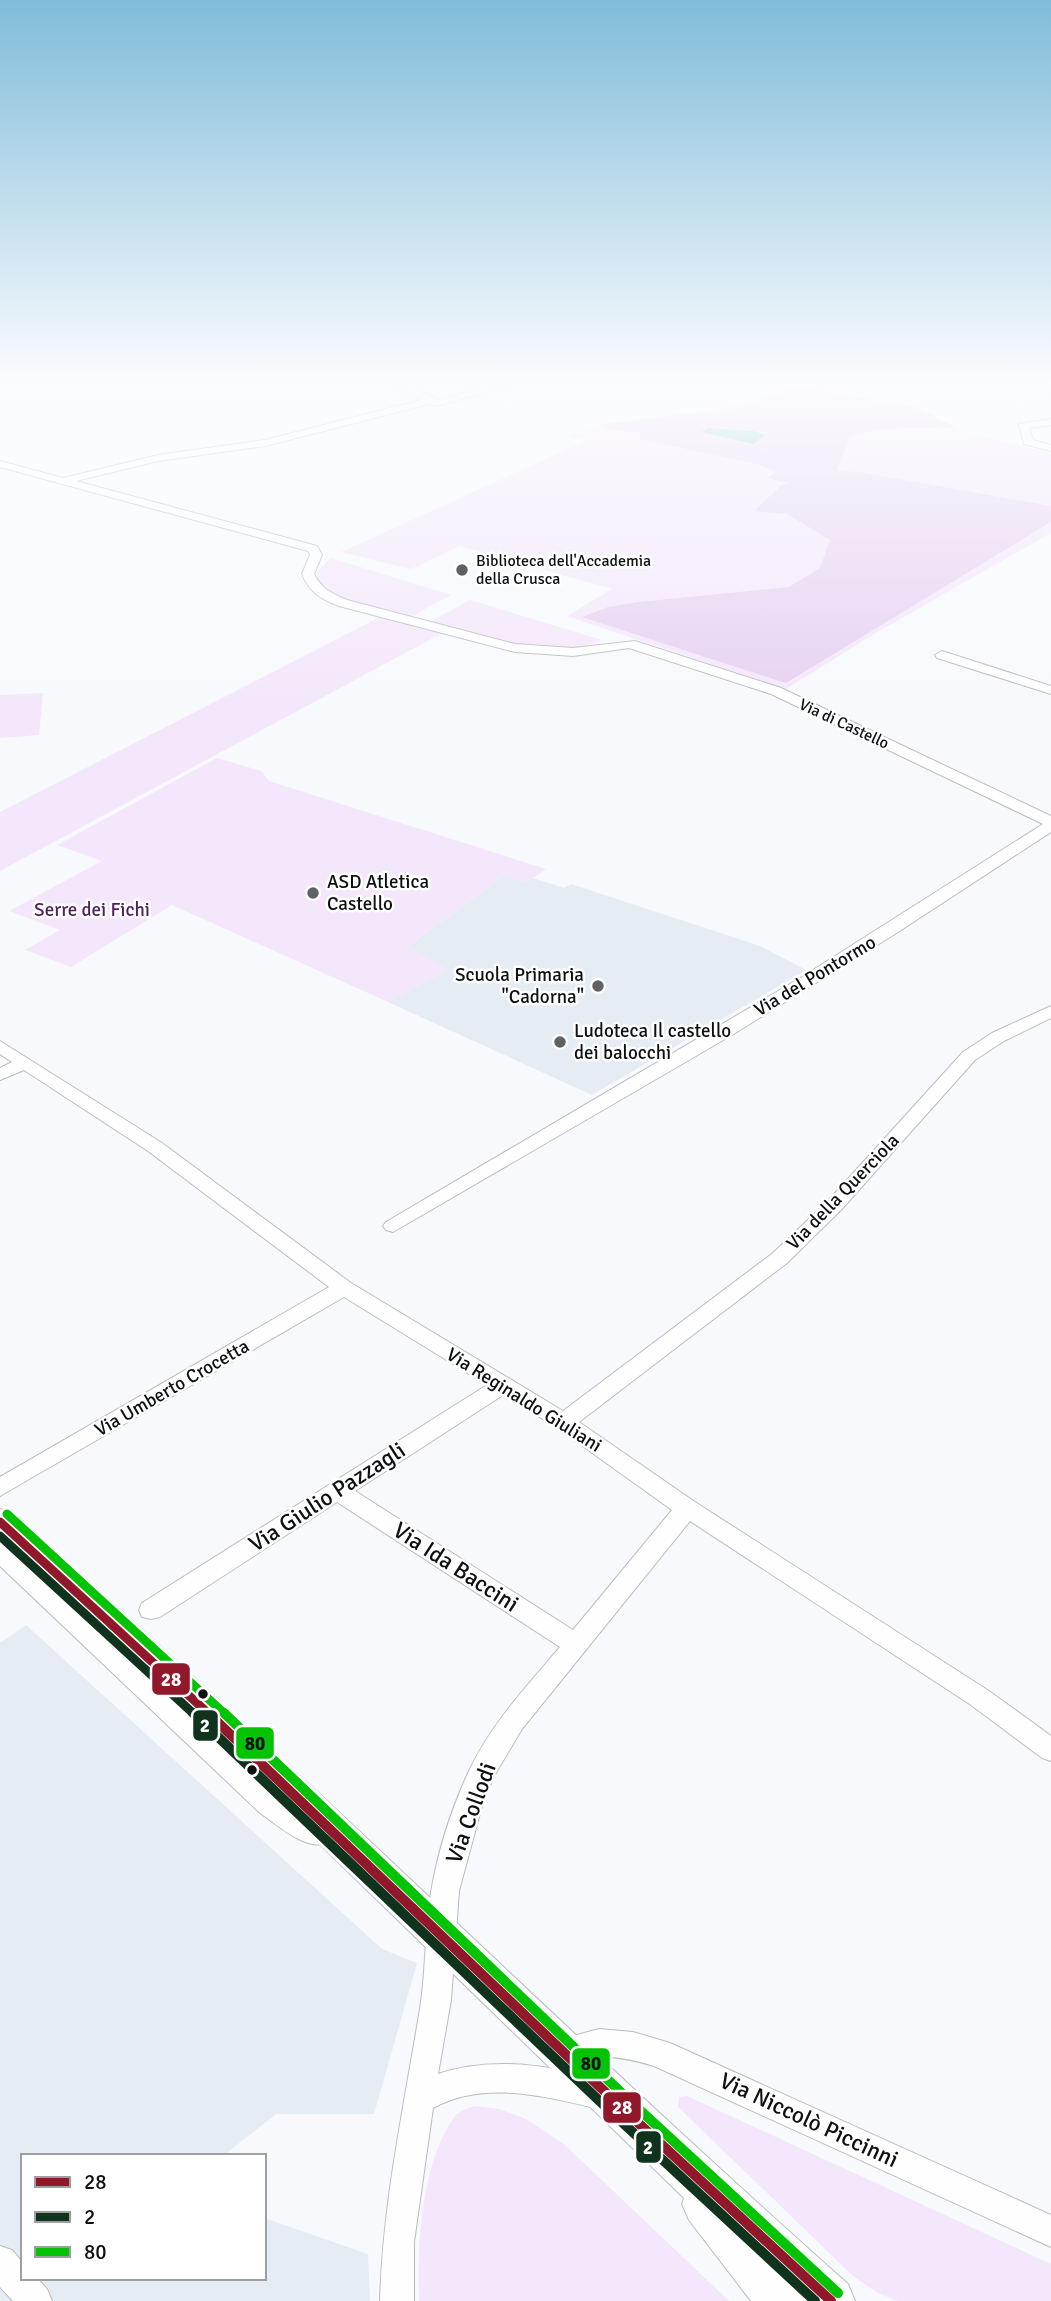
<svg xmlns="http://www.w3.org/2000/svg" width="1051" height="2301" font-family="Signika,sans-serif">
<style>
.built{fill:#e6ecf3}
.green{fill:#f4e7fb}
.forest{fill:#e6d1f1;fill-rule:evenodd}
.water{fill:#85c7c5}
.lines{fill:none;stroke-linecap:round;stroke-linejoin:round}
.minor-casing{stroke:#babcbf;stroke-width:2}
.secondary-casing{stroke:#babcbf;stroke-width:2}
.minor{fill:#fefeff;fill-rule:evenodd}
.secondary{fill:#fefeff;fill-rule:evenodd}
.bus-1-far1-casing{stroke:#fff;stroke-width:14}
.bus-1-casing{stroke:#fff;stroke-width:16}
.bus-2-far1-casing{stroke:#fff;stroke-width:14}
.bus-2-casing{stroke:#fff;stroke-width:16}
.bus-3-far1-casing{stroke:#fff;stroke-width:14}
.bus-3-casing{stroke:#fff;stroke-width:16}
.bus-1-far1{stroke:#91172a;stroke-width:9}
.bus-1{stroke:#91172a;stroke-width:10}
.bus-2-far1{stroke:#10331d;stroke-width:9}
.bus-2{stroke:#10331d;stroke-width:10}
.bus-3-far1{stroke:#03c304;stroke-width:9}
.bus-3{stroke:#03c304;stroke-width:10}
.poi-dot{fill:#5f6163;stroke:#fff;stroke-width:2.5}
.bus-dot{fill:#0d0f11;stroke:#fff;stroke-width:2.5}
.labels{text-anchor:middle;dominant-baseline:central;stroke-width:5;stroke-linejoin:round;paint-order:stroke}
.far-poi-label{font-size:16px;fill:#0d0f11;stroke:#fff;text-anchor:start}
.far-street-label{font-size:16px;fill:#0d0f11;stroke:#fff}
.poi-label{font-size:19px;fill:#0d0f11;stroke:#fff;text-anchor:start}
.park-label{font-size:19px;fill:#512061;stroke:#fff}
.street-label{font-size:19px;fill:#0d0f11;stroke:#fff}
.near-street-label{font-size:23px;fill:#0d0f11;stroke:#fff}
.line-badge{stroke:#fff;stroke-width:2.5}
.badge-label{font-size:19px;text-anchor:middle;font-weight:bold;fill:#fff}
.pale-badge-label{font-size:19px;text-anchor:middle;font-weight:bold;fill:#111}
</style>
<rect width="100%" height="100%" fill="#f7f9fc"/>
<g class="built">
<polygon points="505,875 528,882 533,878 564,888 571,884 760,946 806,970 592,1095 388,1002 448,970 407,947"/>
<polygon points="26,1625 382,1949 417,1963 374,2114 276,2114 223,2156 23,2156 23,2278 264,2278 264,2218 368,2254 370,2301 0,2301 0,1643"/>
</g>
<g class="green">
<polygon points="769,396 938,420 960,431 1051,453 1051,533 874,634 786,689 567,616 612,589 460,546 411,569 341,552 586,441 570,436 599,425 742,405"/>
<path d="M331 558 451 595 410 617C384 610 322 603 316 573Z"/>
<path d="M470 600 602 640C552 662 480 635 430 622Z"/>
<polygon points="386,614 446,631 0,871 0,812"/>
<polygon points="43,693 39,735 0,738 0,695"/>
<polygon points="217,758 261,771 269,781 546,869 528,882 505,875 408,946 449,970 388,1002 172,905 71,967 25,950 60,930 9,911 102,861 57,845"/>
<polygon points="687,2096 1051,2264 1051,2301 897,2301 876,2292 853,2276 678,2107 679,2097"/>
<path d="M474 2106 499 2109 526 2119 565 2145 729 2301H419C417 2246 421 2162 455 2116 459 2111 467 2109 474 2106Z"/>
</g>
<path class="forest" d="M795 387 916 407 955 427 878 429 849 437 837 471 859 472 1051 506V522L786 683 582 617 608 607 639 602 789 587 820 568 830 540 787 514 754 511 783 484H791L768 478 776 472 760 465 640 439V432L608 430 599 425 743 407ZM725 428 764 432 766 435 753 444 701 432Z"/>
<polygon class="water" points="708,428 754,431 766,435 753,444 701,432"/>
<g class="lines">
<g class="minor-casing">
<g id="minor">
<path d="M393 384H406L438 400 497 384H515L437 406 430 404 265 446 158 461 76 481 317 546 322 555 314 574C321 589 333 594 347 600L515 644 573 648 635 641 781 688 1051 816V832L895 934 732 1035 393 1232 386 1230 383 1226 386 1222 802 977 1043 824 771 694 629 648 573 656 515 652 339 606C321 599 309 592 302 574L310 555 308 551 0 467V461L63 478 158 455 265 440 422 400Z"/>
<polygon points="613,384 630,384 625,387"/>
<polygon points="1051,419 1051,425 1029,428 1033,440 1051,445 1051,451 1024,444 1019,424"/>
<polygon points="942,651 1051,686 1051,694 937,658 935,655"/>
<path d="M1051 1006V1018L1004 1041 975 1060 841 1210 787 1263 579 1422 695 1502 989 1691 1051 1736V1761L1042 1758 971 1705 690 1521 522 1729 494 1776 482 1806 459 1891 451 2000 438 2074C491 2056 555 2064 607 2084L611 2094 607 2104 596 2108C542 2096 484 2080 433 2108L414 2242V2301H380C383 2198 405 2103 421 2002 426 1966 425 1928 431 1892 438 1851 452 1807 469 1771 491 1724 527 1686 560 1647L337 1502 160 1617 151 1619 142 1617 139 1610 142 1603 487 1385 344 1297 0 1496V1477L329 1287 148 1151 24 1070 0 1080V1068L12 1062 0 1054V1041L162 1143 351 1283 563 1411 773 1253 827 1202 963 1052 992 1033ZM503 1395 556 1427 672 1510 573 1630 355 1491Z"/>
<path d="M0 1543 9 1546 280 1797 327 1827 331 1835 327 1843C305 1851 278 1825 260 1813L0 1566Z"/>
<path d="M599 2029 633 2032 670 2043 1051 2215V2247L654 2066C637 2061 618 2056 600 2057 582 2058 568 2068 551 2062L547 2052 551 2042Z"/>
<polygon points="0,2246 12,2250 23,2263 23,2278 37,2278 47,2289 52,2301 13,2301 0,2287"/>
</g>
</g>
<g class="secondary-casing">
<path id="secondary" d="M0 1509 12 1513C297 1764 564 2032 848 2284L855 2301H751L689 2220 682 2204 684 2198 197 1725 0 1542Z"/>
</g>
<use href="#minor" class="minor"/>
<use href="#secondary" class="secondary"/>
<g class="bus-1-far1-casing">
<polyline id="bus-1-far1" points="0,1522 210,1715"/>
</g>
<g class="bus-1-casing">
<polyline id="bus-1" points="208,1713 622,2108 831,2301"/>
</g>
<g class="bus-2-far1-casing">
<polyline id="bus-2-far1" points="0,1536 195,1715"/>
</g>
<g class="bus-2-casing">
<polyline id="bus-2" points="193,1713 610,2111 815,2301"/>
</g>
<g class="bus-3-far1-casing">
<polyline id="bus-3-far1" points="7,1514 226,1715"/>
</g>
<g class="bus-3-casing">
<polyline id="bus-3" points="224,1713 629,2100 838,2293"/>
</g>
<use href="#bus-1-far1" class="bus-1-far1"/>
<use href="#bus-1" class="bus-1"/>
<use href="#bus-2-far1" class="bus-2-far1"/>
<use href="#bus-2" class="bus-2"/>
<use href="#bus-3-far1" class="bus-3-far1"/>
<use href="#bus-3" class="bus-3"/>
</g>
<linearGradient id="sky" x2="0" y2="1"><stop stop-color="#80bcda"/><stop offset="0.54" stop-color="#fbfcfe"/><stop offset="1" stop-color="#fbfcfe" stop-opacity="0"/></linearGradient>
<rect width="1051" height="706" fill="url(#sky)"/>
<g class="poi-dot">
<circle cx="462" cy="570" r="7"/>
<circle cx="313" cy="893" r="7"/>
<circle cx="598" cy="986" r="7"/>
<circle cx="560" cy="1042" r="7"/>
</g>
<g class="bus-dot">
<circle cx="203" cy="1694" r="6"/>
<circle cx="252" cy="1770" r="6"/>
</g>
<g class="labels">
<g class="far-poi-label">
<text x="476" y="561">Biblioteca dell'Accademia<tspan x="476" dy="18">della Crusca</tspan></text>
</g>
<g class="far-street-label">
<text transform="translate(844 724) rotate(25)">Via di Castello</text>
</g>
<g class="poi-label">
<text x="327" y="882">ASD Atletica<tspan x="327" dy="22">Castello</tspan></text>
<text x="584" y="975" text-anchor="end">Scuola Primaria<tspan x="584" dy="22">"Cadorna"</tspan></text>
<text x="574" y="1031">Ludoteca Il castello<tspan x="574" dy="22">dei balocchi</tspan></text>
</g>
<g class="park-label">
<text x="92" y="910">Serre dei Fichi</text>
</g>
<g class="street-label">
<text transform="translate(815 976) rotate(-31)">Via del Pontormo</text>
<text transform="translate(843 1192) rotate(-46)">Via della Querciola</text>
<text transform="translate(172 1388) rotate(-30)">Via Umberto Crocetta</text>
<text transform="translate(524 1400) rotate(32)">Via Reginaldo Giuliani</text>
</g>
<g class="near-street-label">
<text transform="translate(327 1497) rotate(-33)">Via Giulio Pazzagli</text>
<text transform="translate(456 1567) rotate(33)">Via Ida Baccini</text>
<text transform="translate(471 1813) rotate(-70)">Via Collodi</text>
<text transform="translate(809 2120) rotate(25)">Via Niccolò Piccinni</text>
</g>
</g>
<g class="line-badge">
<rect x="151" y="1662" width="40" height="34" rx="7" fill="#91172a"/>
<rect x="192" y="1709" width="27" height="33" rx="7" fill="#10331d"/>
<rect x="235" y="1726" width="40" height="34" rx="7" fill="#03c304"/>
<rect x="571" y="2047" width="40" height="33" rx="7" fill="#03c304"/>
<rect x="602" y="2091" width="40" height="33" rx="7" fill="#91172a"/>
<rect x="635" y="2130" width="27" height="34" rx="7" fill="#10331d"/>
</g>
<g class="badge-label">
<text x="171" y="1686">28</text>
<text x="205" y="1732">2</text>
<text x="622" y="2114">28</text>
<text x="648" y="2154">2</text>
</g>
<g class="pale-badge-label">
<text x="255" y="1750">80</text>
<text x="591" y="2070">80</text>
</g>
<rect x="21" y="2154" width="245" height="126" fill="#ffffff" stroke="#9e9fa0" stroke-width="2"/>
<rect x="35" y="2177" width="35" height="10" fill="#91172a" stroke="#9e9fa0" stroke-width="2"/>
<text x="84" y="2189" font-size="21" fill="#0d0f11">28</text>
<rect x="35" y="2212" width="35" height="10" fill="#10331d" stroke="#9e9fa0" stroke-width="2"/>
<text x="84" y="2224" font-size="21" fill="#0d0f11">2</text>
<rect x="35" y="2247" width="35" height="10" fill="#03c304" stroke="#9e9fa0" stroke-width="2"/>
<text x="84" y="2259" font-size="21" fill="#0d0f11">80</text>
</svg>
